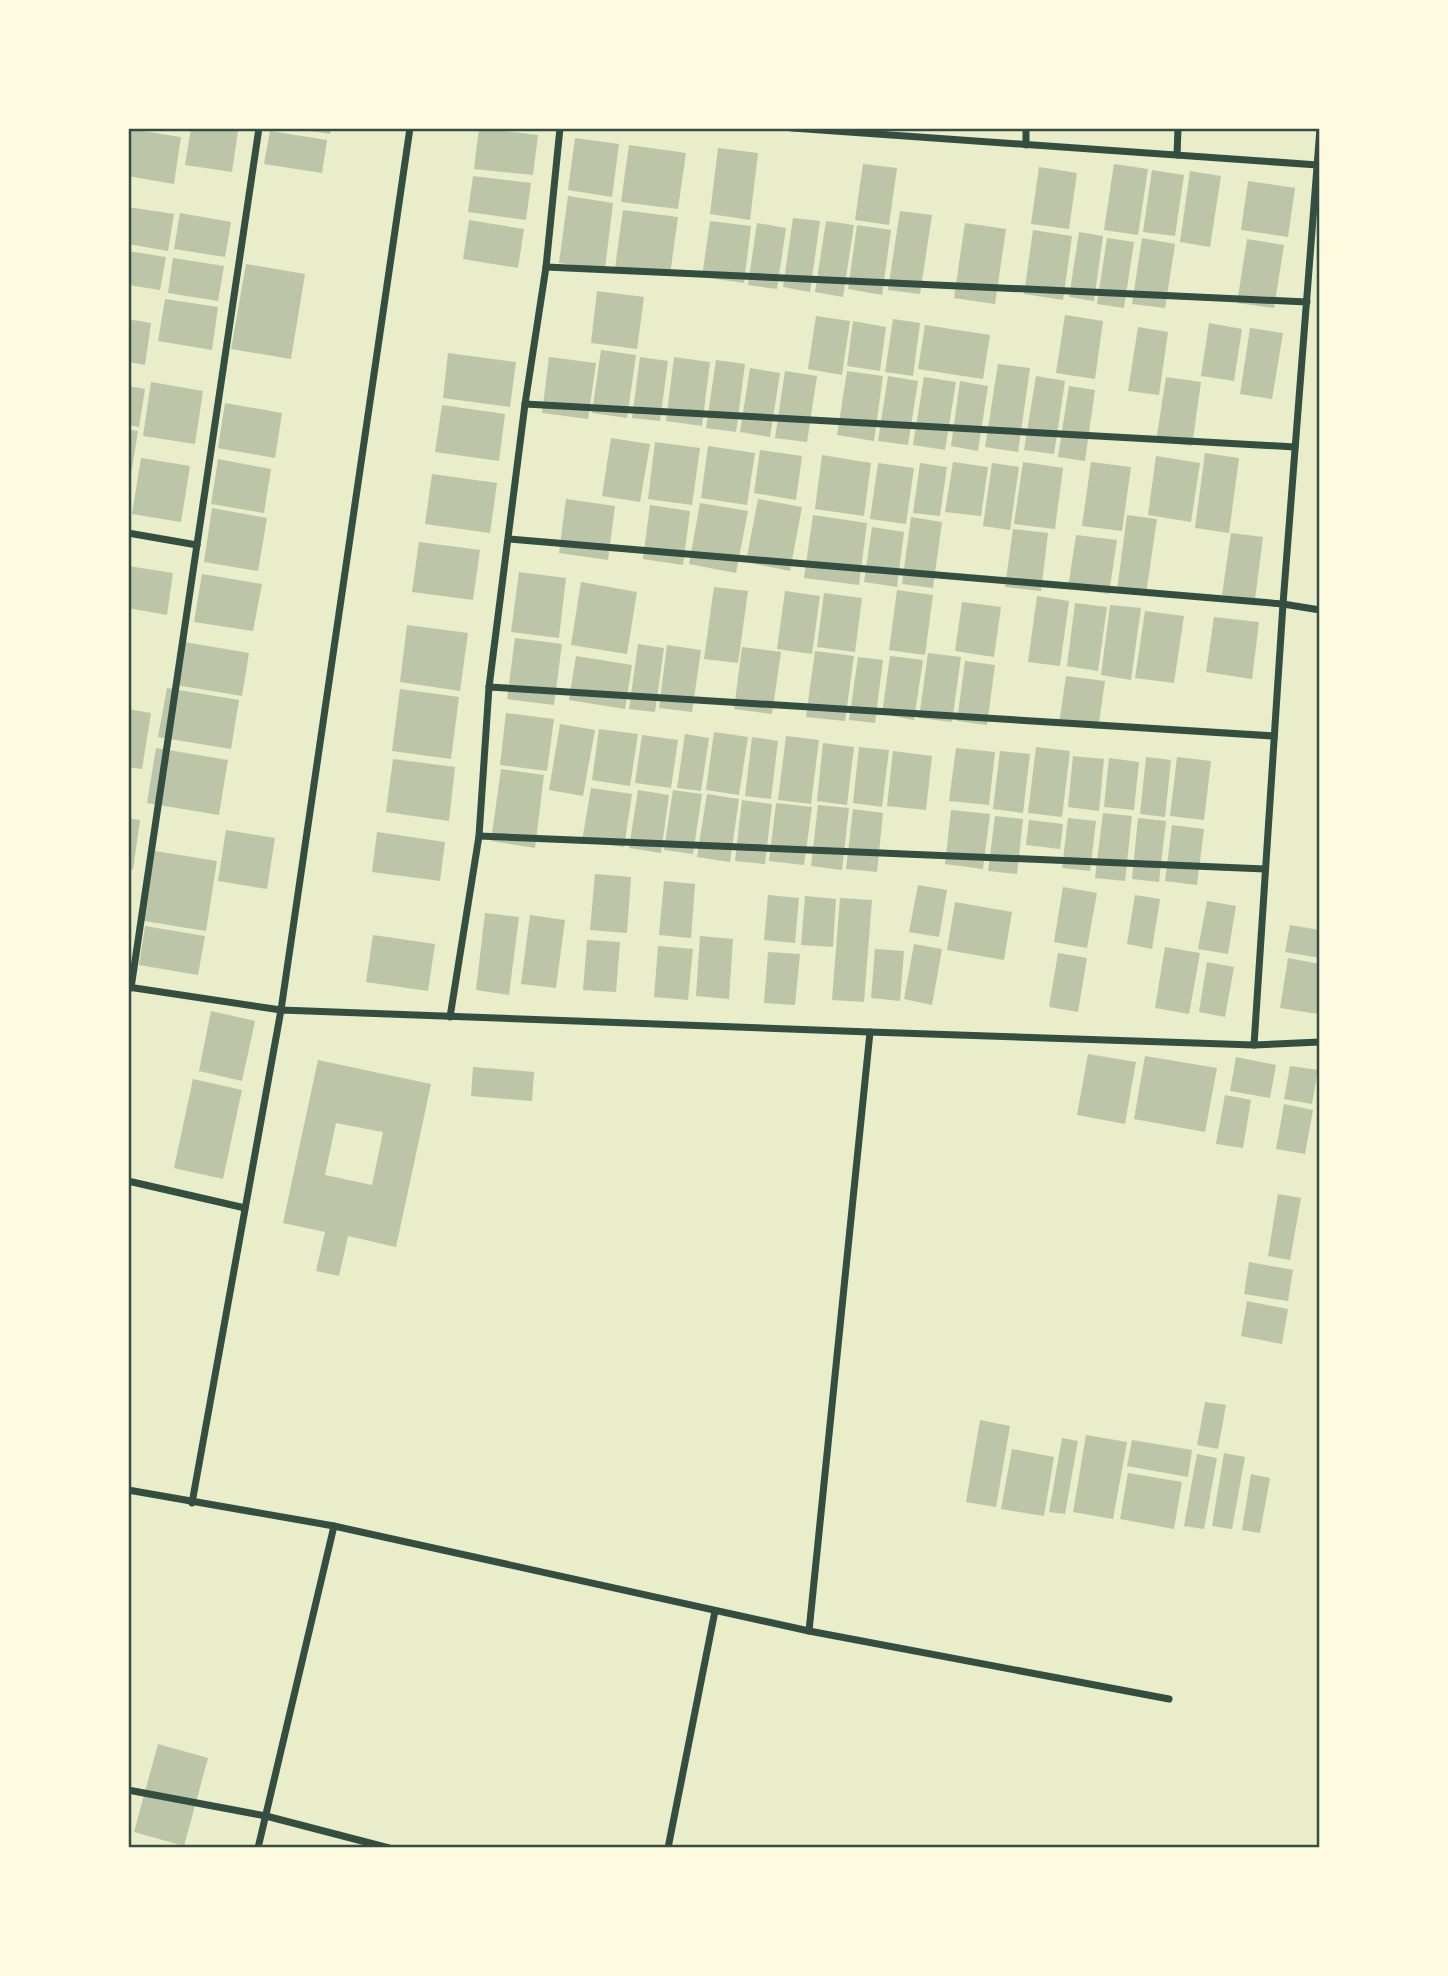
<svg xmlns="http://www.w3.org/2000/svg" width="1448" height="1976" font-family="Barlow,sans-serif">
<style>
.building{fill:#bcc5a7;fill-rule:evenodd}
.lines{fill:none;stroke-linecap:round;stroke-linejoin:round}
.minor{stroke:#344e41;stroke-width:7}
.neatline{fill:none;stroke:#344e41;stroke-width:2.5}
</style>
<rect width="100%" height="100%" fill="#e9edc9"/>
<g class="building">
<polygon points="191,128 216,128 238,131 232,172 185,165"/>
<polygon points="298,128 331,128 330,134 298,129"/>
<polygon points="479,128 538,135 533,175 474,169"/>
<polygon points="130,129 181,137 174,184 128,176 128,142"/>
<polygon points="270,131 327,140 322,173 264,164"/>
<polygon points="575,138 619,144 612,197 568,190"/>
<polygon points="629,145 686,153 678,209 621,202"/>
<polygon points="718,148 758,153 750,220 710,214"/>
<polygon points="863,164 897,168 889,225 855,220"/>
<polygon points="1114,164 1148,169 1138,235 1104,230"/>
<polygon points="1039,167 1077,173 1069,229 1031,224"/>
<polygon points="1152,170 1184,175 1175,236 1143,232"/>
<polygon points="1190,171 1221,176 1210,247 1180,242"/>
<polygon points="473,176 531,183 526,220 468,212"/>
<polygon points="1248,181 1295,188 1288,237 1241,230"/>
<polygon points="568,196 613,203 605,269 559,263"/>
<polygon points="128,207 174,214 168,251 128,244"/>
<polygon points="623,210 678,217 670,275 615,268"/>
<polygon points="900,211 932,215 920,294 888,290"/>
<polygon points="180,213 231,222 225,257 174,249"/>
<polygon points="793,218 820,221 810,292 783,287"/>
<polygon points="469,220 524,229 518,268 463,259"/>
<polygon points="710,221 751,226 744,283 702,277"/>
<polygon points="826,221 854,225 843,297 815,292"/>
<polygon points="757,223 786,228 777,289 748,285"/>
<polygon points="965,223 1006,229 995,304 954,298"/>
<polygon points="857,225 891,230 882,295 848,289"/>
<polygon points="1033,230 1072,236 1063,300 1024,294"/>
<polygon points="1079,232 1103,236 1094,301 1069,297"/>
<polygon points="1107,238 1134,242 1124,308 1097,304"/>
<polygon points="1142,238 1175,244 1165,308 1132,304"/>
<polygon points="1247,239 1284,245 1274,308 1237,303"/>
<polygon points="128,251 166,257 160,290 128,285"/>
<polygon points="173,258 224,266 218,301 168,293"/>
<polygon points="246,264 305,274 291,359 231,349"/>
<polygon points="597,291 644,297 637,349 591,343"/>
<polygon points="165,299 218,307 212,350 158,341"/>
<polygon points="1065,315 1103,321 1095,379 1056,373"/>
<polygon points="816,316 850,321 842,375 808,369"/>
<polygon points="128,319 151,323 145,365 128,362"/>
<polygon points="893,319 920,323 913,376 885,372"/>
<polygon points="853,321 886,327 880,371 847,366"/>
<polygon points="1209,323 1242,329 1234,381 1201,376"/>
<polygon points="925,325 990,335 983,379 918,369"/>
<polygon points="1138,327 1168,332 1159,395 1128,391"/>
<polygon points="1250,328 1283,333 1272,399 1240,394"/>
<polygon points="601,350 636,355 627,418 592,413"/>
<polygon points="448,353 516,362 510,407 443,398"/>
<polygon points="549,357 596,363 588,419 542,413"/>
<polygon points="640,357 668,361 660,421 632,418"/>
<polygon points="674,357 710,362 702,426 666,421"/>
<polygon points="716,360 745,364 736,432 706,428"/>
<polygon points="998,364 1030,368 1018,452 985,447"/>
<polygon points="750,368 780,373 770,437 740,432"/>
<polygon points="785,371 817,376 807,442 775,438"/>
<polygon points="847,371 883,376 874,441 837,435"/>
<polygon points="888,376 918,381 908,445 878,441"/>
<polygon points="1036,376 1065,381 1054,454 1024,450"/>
<polygon points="924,377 956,382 945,450 913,445"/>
<polygon points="1166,377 1201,382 1192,446 1156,441"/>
<polygon points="960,381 988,386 978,451 951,446"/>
<polygon points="151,382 203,391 195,444 143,436"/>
<polygon points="128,386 145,389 139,427 128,425"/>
<polygon points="1069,386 1095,390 1085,461 1058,457"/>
<polygon points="225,403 282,413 275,458 218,448"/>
<polygon points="442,405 505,414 499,461 435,452"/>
<polygon points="128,429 138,431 129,487 128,487"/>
<polygon points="611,438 650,444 640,502 602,496"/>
<polygon points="655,442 700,448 692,505 648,499"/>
<polygon points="708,446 755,453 747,505 701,498"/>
<polygon points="760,450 802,456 796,500 754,493"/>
<polygon points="1205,453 1239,458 1229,533 1195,528"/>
<polygon points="822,455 871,463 864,516 815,509"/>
<polygon points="1156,456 1200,463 1191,522 1148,515"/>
<polygon points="141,458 190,466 181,522 132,514"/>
<polygon points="218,459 271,469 264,513 211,504"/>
<polygon points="953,462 988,467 981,516 945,512"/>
<polygon points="1023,462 1063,468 1055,529 1014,524"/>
<polygon points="1091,462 1131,467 1122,531 1082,526"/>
<polygon points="878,463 914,468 906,524 870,519"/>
<polygon points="920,463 947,467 940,516 913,513"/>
<polygon points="992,463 1019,467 1010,530 983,526"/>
<polygon points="432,474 497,483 490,533 425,524"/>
<polygon points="566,499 615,506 608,560 559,553"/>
<polygon points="758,499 802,507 790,571 746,562"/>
<polygon points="700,503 748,511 736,573 689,564"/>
<polygon points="650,505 690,511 683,565 643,559"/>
<polygon points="212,508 267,518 258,571 204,562"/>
<polygon points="813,515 867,523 859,585 804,578"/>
<polygon points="1127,515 1157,519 1146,594 1117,590"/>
<polygon points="911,517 942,522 933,588 902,584"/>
<polygon points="872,527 904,532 897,587 864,582"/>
<polygon points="1013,529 1048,533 1041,591 1005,587"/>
<polygon points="1231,533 1263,537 1255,599 1222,595"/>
<polygon points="1076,535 1117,540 1109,594 1068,588"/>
<polygon points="419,542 480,550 473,600 412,592"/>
<polygon points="128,566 173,573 167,615 128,608"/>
<polygon points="519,572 566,578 559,638 511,632"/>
<polygon points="202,574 262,584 253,631 194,622"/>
<polygon points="581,582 637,592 627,654 571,645"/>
<polygon points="714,587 748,591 738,663 704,659"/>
<polygon points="897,590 933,595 925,655 889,650"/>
<polygon points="785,591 820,596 812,654 777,649"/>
<polygon points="824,593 862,598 855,652 817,647"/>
<polygon points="1037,596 1069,601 1060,666 1028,662"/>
<polygon points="962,602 1001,607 994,657 955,651"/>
<polygon points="1075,603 1107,607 1098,671 1067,666"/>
<polygon points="1110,605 1141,608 1131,680 1101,675"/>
<polygon points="1145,611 1184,616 1174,683 1135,678"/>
<polygon points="1214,617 1259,622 1252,679 1206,672"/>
<polygon points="407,625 468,633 460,691 400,682"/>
<polygon points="515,638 562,644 554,705 507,699"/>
<polygon points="184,642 249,653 242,696 176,685"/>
<polygon points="638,644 664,648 655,712 629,709"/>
<polygon points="667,645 701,650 692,712 659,708"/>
<polygon points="742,647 781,652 772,714 734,709"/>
<polygon points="815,651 854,656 845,721 806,717"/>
<polygon points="928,653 961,657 952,722 919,718"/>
<polygon points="576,656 632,665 625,709 569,700"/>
<polygon points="890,656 923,660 914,720 882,714"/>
<polygon points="858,657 883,660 875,723 849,720"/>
<polygon points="965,661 995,665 987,725 957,721"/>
<polygon points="1066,676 1105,681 1098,729 1059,724"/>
<polygon points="167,688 239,700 231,749 158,737"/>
<polygon points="400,689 459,697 451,759 392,751"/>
<polygon points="128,709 151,713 142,769 128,767"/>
<polygon points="506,713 554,719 547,771 500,765"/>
<polygon points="560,724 595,730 583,796 549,790"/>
<polygon points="599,729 638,734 630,786 592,780"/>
<polygon points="714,732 748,737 739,795 706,790"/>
<polygon points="685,734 709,738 701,791 677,788"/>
<polygon points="642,735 678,740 671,788 635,783"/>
<polygon points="786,736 819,740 811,804 778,800"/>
<polygon points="752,737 778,741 771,799 745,796"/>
<polygon points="823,743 854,747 847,805 817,801"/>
<polygon points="859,747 889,750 882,807 853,803"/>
<polygon points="1036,747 1070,751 1062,817 1028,813"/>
<polygon points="156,748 228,760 219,815 147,803"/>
<polygon points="956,748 995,752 989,805 949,801"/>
<polygon points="893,751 932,756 926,810 887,806"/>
<polygon points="1000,751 1030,754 1023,813 993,809"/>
<polygon points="1073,756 1104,759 1099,811 1068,807"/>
<polygon points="1146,757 1171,760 1165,817 1140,814"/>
<polygon points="1177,757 1211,761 1204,820 1170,816"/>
<polygon points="1109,758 1139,762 1134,810 1104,807"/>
<polygon points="393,759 455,767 449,821 386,812"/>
<polygon points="501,769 544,775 535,848 491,841"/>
<polygon points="591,788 632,794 624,847 582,841"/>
<polygon points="638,790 669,795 661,853 629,848"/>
<polygon points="673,790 702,794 693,854 664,850"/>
<polygon points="707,794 739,799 730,862 697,857"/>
<polygon points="742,800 772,804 765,864 735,861"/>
<polygon points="776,803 812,807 804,865 769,861"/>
<polygon points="818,805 849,808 842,870 811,866"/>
<polygon points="853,809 883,813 877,872 846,869"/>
<polygon points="951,810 990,814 983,869 945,864"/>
<polygon points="1103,813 1132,816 1125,881 1095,878"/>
<polygon points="995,816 1023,819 1017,874 988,871"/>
<polygon points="128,818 140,820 133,870 128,869"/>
<polygon points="1068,818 1096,821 1090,871 1062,868"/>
<polygon points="1138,818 1166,821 1159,882 1132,879"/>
<polygon points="1029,820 1063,824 1060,849 1026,845"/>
<polygon points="1172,825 1204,829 1197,885 1165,881"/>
<polygon points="226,830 275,838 267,889 218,881"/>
<polygon points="377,832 445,842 440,881 372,872"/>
<polygon points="155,851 217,861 206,931 144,921"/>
<polygon points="595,874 631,877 627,933 590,930"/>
<polygon points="664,881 695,884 691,938 659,935"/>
<polygon points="918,885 947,890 939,937 909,932"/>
<polygon points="1063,887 1097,893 1087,948 1054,942"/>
<polygon points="768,895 799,898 795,943 764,940"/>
<polygon points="1135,895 1160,899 1152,949 1127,944"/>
<polygon points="805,896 836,899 833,947 801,945"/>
<polygon points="840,898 872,900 864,1002 832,1000"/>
<polygon points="1207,901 1236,906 1228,954 1198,949"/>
<polygon points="955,902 1012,912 1004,960 947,950"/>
<polygon points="485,913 519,917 509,995 476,990"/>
<polygon points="530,915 565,920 556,988 521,984"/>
<polygon points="1290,925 1320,930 1320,958 1285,952"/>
<polygon points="145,926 205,936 198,975 139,965"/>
<polygon points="373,935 435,944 428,991 366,982"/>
<polygon points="700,936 733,939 729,999 696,996"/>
<polygon points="587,940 620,942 616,992 583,990"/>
<polygon points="914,944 942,949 932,1005 904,999"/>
<polygon points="658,946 693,949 688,1000 654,997"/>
<polygon points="1165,947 1200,953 1189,1014 1155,1008"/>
<polygon points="875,949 904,951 900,1001 871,998"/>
<polygon points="768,952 800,954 795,1005 764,1003"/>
<polygon points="1058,953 1087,958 1078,1012 1049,1007"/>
<polygon points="1288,958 1320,964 1320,1001 1318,1014 1280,1008"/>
<polygon points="1207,962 1234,967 1225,1017 1199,1012"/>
<polygon points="211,1011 255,1021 242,1081 199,1071"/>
<polygon points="1088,1054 1136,1062 1125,1124 1077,1115"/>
<polygon points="1145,1056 1217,1068 1205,1132 1134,1119"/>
<polygon points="1236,1057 1276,1065 1270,1098 1230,1091"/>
<path d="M318 1060 431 1084 396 1247 348 1236 339 1276 316 1271 325 1232 283 1223ZM336 1123 383 1132 372 1185 325 1175Z"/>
<polygon points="1290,1066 1318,1070 1312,1104 1284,1099"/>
<polygon points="473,1067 534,1072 532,1101 471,1096"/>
<polygon points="193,1079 242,1090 223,1179 174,1168"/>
<polygon points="1225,1095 1251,1100 1243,1148 1216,1144"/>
<polygon points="1284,1104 1313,1110 1305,1154 1276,1149"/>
<polygon points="1278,1194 1301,1198 1290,1260 1268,1256"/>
<polygon points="1249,1262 1293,1270 1288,1301 1244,1294"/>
<polygon points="1247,1301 1288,1309 1282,1344 1241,1336"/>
<polygon points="1205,1402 1226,1405 1218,1449 1197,1445"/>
<polygon points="980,1420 1010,1426 996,1507 966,1502"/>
<polygon points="1086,1435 1127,1442 1113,1519 1073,1512"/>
<polygon points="1062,1438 1078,1441 1065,1514 1049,1512"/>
<polygon points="1132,1440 1192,1450 1188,1477 1127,1466"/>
<polygon points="1012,1449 1054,1457 1044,1516 1001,1509"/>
<polygon points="1224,1453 1245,1457 1232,1529 1212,1526"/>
<polygon points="1197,1454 1217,1458 1204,1529 1184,1526"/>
<polygon points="1128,1473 1182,1482 1174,1529 1120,1519"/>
<polygon points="1251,1474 1270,1478 1260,1533 1242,1530"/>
<polygon points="158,1744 208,1758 184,1846 134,1832"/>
</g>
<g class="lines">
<g class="minor">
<polyline points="792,128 1318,165"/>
<polyline points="1026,145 1026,128"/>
<polyline points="1177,155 1178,128"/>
<polyline points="546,267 1307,302"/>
<polyline points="525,404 1295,447"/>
<polyline points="128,533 197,545"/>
<polyline points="509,539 1283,604 1320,610"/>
<polyline points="489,687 1274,736"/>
<polyline points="479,836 1265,869"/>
<polyline points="128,987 281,1010 410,128"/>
<polyline points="131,988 259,128"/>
<polyline points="450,1017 479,836 489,687 525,404 546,267 560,128"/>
<polyline points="1254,1045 1283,604 1320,128"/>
<polyline points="128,1181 245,1208"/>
<polyline points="128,1490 334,1526 809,1631 1169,1699"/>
<polyline points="192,1503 281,1010 870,1032 1254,1045 1320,1042"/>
<polyline points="809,1631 870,1032"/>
<polyline points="128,1790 266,1816 389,1848"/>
<polyline points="258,1848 334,1526"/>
<polyline points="668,1848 715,1611"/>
</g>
</g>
<rect width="1448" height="1976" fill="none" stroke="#fefae0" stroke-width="259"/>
<rect x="130" y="130" width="1188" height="1716" class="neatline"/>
</svg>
